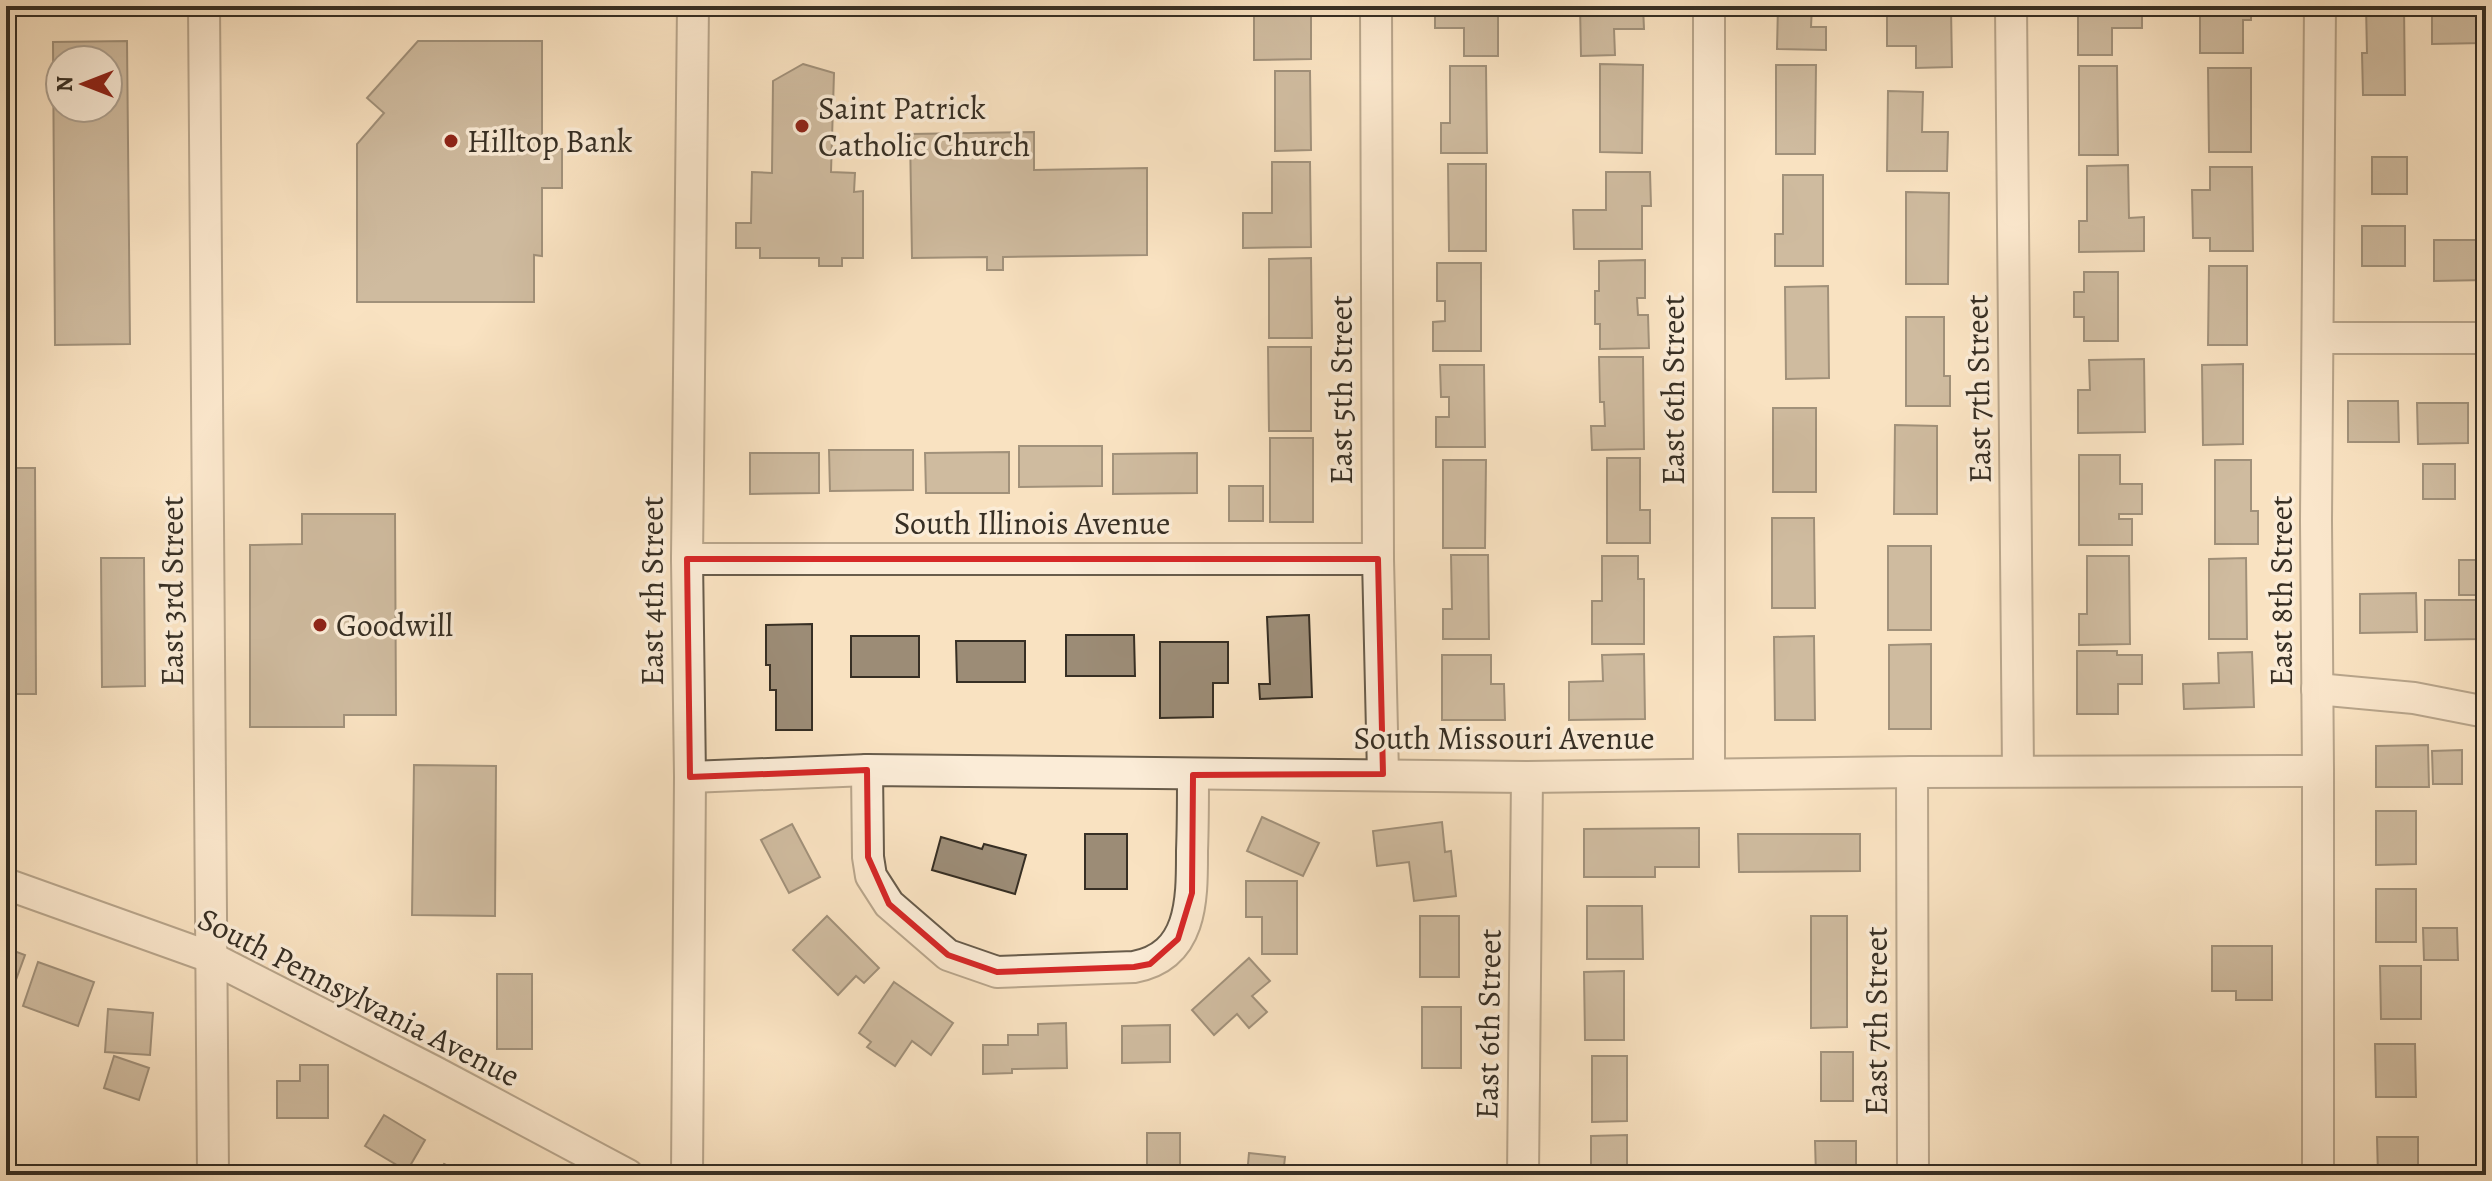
<svg xmlns="http://www.w3.org/2000/svg" width="2492" height="1181" font-family="Alegreya,serif">
<style>
.building{fill:#9c8c76;stroke:#372f24;stroke-width:2;fill-rule:evenodd}
.lines{fill:none;stroke-linecap:round;stroke-linejoin:round}
.minor-casing{stroke:#685c4b;stroke-width:34}
.minor{stroke:#fbecd7;stroke-width:30}
.marked{fill:none;stroke:#d62828;stroke-width:6;stroke-linejoin:round}
.poi-dot{fill:#8f2418;stroke:#fbecd7;stroke-width:3}
.labels{text-anchor:middle;dominant-baseline:central;stroke-width:7;stroke-linejoin:round;paint-order:stroke}
.poi-label{font-size:32px;fill:#372f24;stroke:#fbecd7;text-anchor:start}
.street-label{font-size:32px;fill:#372f24;stroke:#fbecd7}
</style>
<rect width="100%" height="100%" fill="#f9e2c1"/>
<filter id="stains"><feTurbulence type="fractalNoise" baseFrequency=".0025" numOctaves="4"/><feColorMatrix values="0 0 0 0 .2 0 0 0 0 .09 0 0 0 0 .02 0 0 0 .5 -.17"/></filter>
<radialGradient id="worn" r=".72"><stop offset=".6" stop-color="#630" stop-opacity="0"/><stop offset="1" stop-color="#630" stop-opacity=".3"/></radialGradient>
<g class="building">
<polygon points="1254,6 1311,6 1311,59 1254,60"/>
<polygon points="1435,6 1498,6 1498,56 1464,56 1464,28 1435,28"/>
<polygon points="1580,6 1643,6 1644,29 1614,29 1615,55 1581,56"/>
<polygon points="1778,6 1812,6 1811,27 1826,27 1826,50 1777,49"/>
<polygon points="2078,6 2142,6 2142,28 2112,28 2112,55 2078,55"/>
<polygon points="2200,6 2251,6 2251,20 2243,20 2243,53 2200,53"/>
<polygon points="2366,6 2404,6 2405,95 2363,95 2362,53 2367,53"/>
<polygon points="2432,6 2482,6 2483,43 2432,44"/>
<polygon points="1951,8 1952,67 1916,68 1916,46 1887,46 1887,9"/>
<path d="M127 41 130 344 55 345 53 42ZM60 60H108V108H60Z"/>
<polygon points="418,41 542,41 542,149 562,149 562,188 542,188 542,256 534,255 534,302 357,302 357,144 384,113 367,98"/>
<polygon points="803,64 834,73 831,172 855,173 854,192 863,191 863,258 842,258 842,266 819,266 819,258 760,258 760,248 736,248 736,223 751,223 752,172 772,173 773,81"/>
<polygon points="1600,64 1643,65 1642,153 1600,152"/>
<polygon points="1776,65 1816,65 1815,154 1776,154"/>
<polygon points="1450,66 1486,66 1487,153 1441,153 1441,123 1450,123"/>
<polygon points="2079,66 2117,66 2118,155 2079,155"/>
<polygon points="2208,68 2251,68 2251,152 2209,152"/>
<polygon points="1275,71 1310,71 1311,150 1275,151"/>
<polygon points="1888,91 1923,92 1922,132 1948,132 1947,171 1887,171"/>
<polygon points="1034,132 1034,170 1147,168 1147,255 1003,257 1003,270 987,270 987,257 912,258 910,134"/>
<rect x="2372" y="157" width="35" height="37"/>
<polygon points="1272,162 1310,162 1311,247 1243,248 1243,213 1272,213"/>
<polygon points="1448,164 1486,164 1486,251 1449,251"/>
<polygon points="2128,165 2129,218 2144,217 2144,251 2079,252 2079,221 2087,221 2087,166"/>
<polygon points="2210,167 2252,167 2253,251 2210,251 2210,238 2193,238 2192,190 2210,190"/>
<polygon points="1606,172 1650,172 1651,206 1642,206 1642,249 1574,249 1573,210 1606,210"/>
<polygon points="1783,175 1823,175 1823,266 1775,266 1775,234 1783,234"/>
<polygon points="1906,192 1949,193 1948,284 1906,284"/>
<rect x="2476" y="203" width="10" height="29"/>
<rect x="2362" y="226" width="43" height="40"/>
<polygon points="2434,240 2486,240 2486,280 2434,281"/>
<polygon points="1311,258 1312,338 1269,338 1269,259"/>
<polygon points="1645,260 1645,298 1637,298 1638,315 1648,315 1649,348 1600,349 1600,324 1595,324 1595,291 1599,291 1599,261"/>
<polygon points="1437,263 1481,263 1481,351 1433,351 1433,322 1445,321 1445,301 1437,301"/>
<polygon points="2209,266 2247,266 2247,345 2208,345"/>
<polygon points="2084,272 2118,272 2118,341 2084,341 2084,317 2074,317 2074,292 2084,292"/>
<polygon points="1828,286 1829,378 1786,379 1785,287"/>
<polygon points="1906,317 1944,317 1944,376 1950,376 1950,406 1906,406"/>
<polygon points="1268,347 1311,347 1311,431 1269,431"/>
<polygon points="1599,357 1643,357 1644,449 1592,450 1591,426 1605,426 1604,402 1600,402"/>
<polygon points="2144,359 2145,432 2078,433 2078,390 2090,390 2089,360"/>
<polygon points="2243,364 2243,444 2203,445 2202,365"/>
<polygon points="1440,365 1484,365 1485,447 1436,447 1436,417 1449,417 1449,397 1441,397"/>
<polygon points="2348,401 2398,401 2399,442 2348,442"/>
<polygon points="2417,403 2468,403 2468,443 2418,444"/>
<rect x="1773" y="408" width="43" height="84"/>
<polygon points="1895,425 1937,426 1937,514 1894,514"/>
<rect x="1270" y="438" width="43" height="84"/>
<polygon points="1019,446 1102,446 1102,486 1019,487"/>
<polygon points="829,450 913,450 913,490 830,491"/>
<polygon points="1009,452 1009,493 926,493 925,453"/>
<polygon points="750,453 819,453 819,493 750,494"/>
<polygon points="1197,453 1197,493 1113,494 1113,454"/>
<polygon points="2079,455 2120,455 2120,484 2142,484 2142,514 2119,514 2119,519 2132,519 2132,545 2079,545"/>
<polygon points="1607,458 1640,458 1640,510 1650,510 1650,543 1607,543"/>
<polygon points="1443,460 1486,460 1485,548 1443,548"/>
<polygon points="2215,460 2251,460 2251,511 2258,511 2258,544 2215,544"/>
<rect x="2423" y="464" width="32" height="35"/>
<polygon points="6,468 35,468 36,694 6,694"/>
<rect x="1229" y="486" width="34" height="35"/>
<polygon points="302,514 395,514 396,715 344,715 344,727 250,727 250,545 302,544"/>
<polygon points="1772,518 1814,518 1815,608 1772,608"/>
<rect x="1888" y="546" width="43" height="84"/>
<polygon points="1451,555 1488,555 1489,639 1443,639 1443,609 1452,609"/>
<polygon points="1602,556 1638,556 1638,579 1644,579 1644,644 1592,644 1592,601 1602,601"/>
<polygon points="2087,556 2129,556 2130,644 2079,645 2079,614 2087,614"/>
<polygon points="101,558 144,558 145,686 102,687"/>
<polygon points="2246,558 2247,639 2209,639 2209,559"/>
<rect x="2459" y="560" width="27" height="35"/>
<polygon points="2416,593 2417,632 2360,633 2360,594"/>
<polygon points="2425,600 2481,600 2481,639 2425,640"/>
<polygon points="1309,615 1312,697 1260,699 1259,684 1270,684 1267,617"/>
<polygon points="812,624 812,730 776,730 776,690 770,690 770,665 766,665 766,625"/>
<polygon points="1066,635 1134,635 1135,676 1066,676"/>
<rect x="851" y="636" width="68" height="41"/>
<polygon points="1814,636 1815,720 1775,720 1774,637"/>
<polygon points="956,641 1025,641 1025,682 957,682"/>
<polygon points="1160,642 1228,642 1228,683 1213,683 1213,717 1160,718"/>
<polygon points="1931,644 1931,729 1889,729 1889,645"/>
<polygon points="2077,651 2117,651 2117,655 2142,655 2142,684 2118,684 2118,714 2077,714"/>
<polygon points="2252,652 2254,707 2184,709 2183,684 2219,683 2218,653"/>
<polygon points="1644,654 1645,719 1569,720 1569,682 1603,681 1602,655"/>
<polygon points="1442,655 1491,655 1491,684 1504,684 1505,720 1442,720"/>
<polygon points="2428,745 2429,787 2376,787 2376,746"/>
<polygon points="2462,750 2462,784 2433,784 2432,751"/>
<polygon points="414,765 496,766 495,916 412,915"/>
<polygon points="2376,811 2416,811 2416,864 2376,865"/>
<polygon points="1262,817 1319,843 1303,876 1247,851"/>
<polygon points="1442,822 1445,852 1451,851 1456,896 1414,901 1409,862 1377,866 1373,831"/>
<polygon points="792,824 820,877 789,893 761,840"/>
<polygon points="1699,828 1699,867 1655,867 1655,877 1584,877 1584,829"/>
<rect x="1085" y="834" width="42" height="55"/>
<polygon points="1738,834 1860,834 1860,871 1739,872"/>
<polygon points="941,837 982,849 984,844 1026,855 1015,894 932,870"/>
<polygon points="1246,881 1297,881 1297,954 1262,954 1262,917 1246,917"/>
<rect x="2376" y="889" width="40" height="53"/>
<polygon points="1587,906 1642,906 1643,959 1587,959"/>
<polygon points="827,916 879,968 864,983 856,976 838,995 793,950"/>
<rect x="1420" y="916" width="39" height="61"/>
<polygon points="1811,916 1847,916 1847,1027 1811,1028"/>
<polygon points="2423,928 2457,928 2458,960 2424,960"/>
<polygon points="2212,946 2272,946 2272,1000 2236,1000 2236,991 2212,991"/>
<polygon points="6,948 25,955 9,999 6,998"/>
<polygon points="1249,958 1270,981 1252,996 1267,1012 1249,1028 1237,1014 1214,1035 1192,1010"/>
<polygon points="38,962 94,982 78,1026 23,1006"/>
<polygon points="2380,966 2421,966 2421,1019 2381,1019"/>
<polygon points="1624,971 1624,1040 1585,1040 1584,972"/>
<rect x="497" y="974" width="35" height="75"/>
<polygon points="894,982 953,1023 931,1055 912,1041 895,1066 867,1047 871,1042 859,1033"/>
<rect x="1422" y="1007" width="39" height="61"/>
<polygon points="108,1009 153,1013 150,1055 105,1052"/>
<polygon points="1066,1023 1067,1068 1012,1069 1012,1073 983,1074 983,1045 1008,1045 1008,1035 1038,1035 1038,1024"/>
<polygon points="1170,1025 1170,1062 1122,1063 1122,1026"/>
<polygon points="2375,1044 2415,1044 2416,1097 2376,1097"/>
<rect x="1821" y="1052" width="32" height="49"/>
<polygon points="114,1056 149,1068 139,1100 104,1088"/>
<polygon points="1592,1056 1627,1056 1627,1121 1592,1122"/>
<polygon points="300,1065 328,1065 328,1118 277,1118 277,1081 300,1081"/>
<polygon points="384,1115 425,1140 407,1171 365,1146"/>
<rect x="1147" y="1133" width="33" height="34"/>
<polygon points="1627,1135 1627,1175 1591,1175 1591,1136"/>
<polygon points="2377,1137 2418,1137 2418,1175 2378,1175"/>
<polygon points="1815,1141 1856,1141 1856,1175 1816,1175"/>
<polygon points="1249,1153 1285,1157 1283,1175 1247,1175"/>
<polygon points="444,1164 465,1175 438,1175"/>
<rect x="287" y="1165" width="37" height="10"/>
</g>
<g class="lines">
<g class="minor-casing">
<g id="minor">
<polyline points="204,6 213,1175"/>
<polyline points="1376,6 1378,559 1383,774"/>
<polyline points="1709,6 1709,774"/>
<polyline points="2011,6 2018,771"/>
<polyline points="2318,338 2486,338"/>
<polyline points="687,559 1378,559"/>
<polyline points="2317,689 2414,698 2486,712"/>
<path d="M867 770 868 857 871 876 889 904 948 955 997 972 1134 967C1193 956 1192 899 1192 851 1193 826 1193 800 1193 775"/>
<polyline points="1912,772 1913,1175"/>
<polyline points="690,777 867,770 1527,777 1912,772 2318,771"/>
<polyline points="6,884 210,957 433,1071 628,1175"/>
<polyline points="687,1175 690,777 687,559 693,6"/>
<polyline points="1523,1175 1527,777"/>
<polyline points="2318,1175 2318,771 2316,521 2320,6"/>
</g>
</g>
<use href="#minor" class="minor"/>
</g>
<path d="M0 0H2492V1181H0ZM687 559H1378L1383 774 1193 775 1192 893 1178 939 1150 964 1134 967 997 972 948 955 889 904 868 857 867 770 690 777Z" fill="#f9e2c1" fill-opacity=".55" fill-rule="evenodd"/>
<path class="marked" d="M687 559H1378L1383 774 1193 775 1192 893 1178 939 1150 964 1134 967 997 972 948 955 889 904 868 857 867 770 690 777Z"/>
<g class="poi-dot">
<circle cx="802" cy="126" r="8"/>
<circle cx="451" cy="141" r="8"/>
<circle cx="320" cy="625" r="8"/>
</g>
<g class="labels">
<g class="poi-label">
<text x="818" y="108">Saint Patrick<tspan x="818" dy="37">Catholic Church</tspan></text>
<text x="467" y="141">Hilltop Bank</text>
<text x="336" y="625">Goodwill</text>
</g>
<g class="street-label">
<text transform="translate(1978 389) rotate(-91)">East 7th Street</text>
<text transform="translate(1341 390) rotate(-90)">East 5th Street</text>
<text transform="translate(1673 390) rotate(-90)">East 6th Street</text>
<text x="1032" y="523">South Illinois Avenue</text>
<text transform="translate(172 591) rotate(-90)">East 3rd Street</text>
<text transform="translate(652 591) rotate(-90)">East 4th Street</text>
<text transform="translate(2281 591) rotate(-90)">East 8th Street</text>
<text x="1504" y="738">South Missouri Avenue</text>
<text transform="translate(359 997) rotate(27)">South Pennsylvania Avenue</text>
<text transform="translate(1876 1021) rotate(-90)">East 7th Street</text>
<text transform="translate(1488 1024) rotate(-89)">East 6th Street</text>
</g>
</g>
<rect width="2492" height="1181" fill="none" stroke="#f9e2c1" stroke-width="32"/>
<rect x="8" y="8" width="2476" height="1165" fill="none" stroke="#372f24" stroke-width="4"/>
<rect x="16" y="16" width="2460" height="1149" fill="none" stroke="#372f24" stroke-width="2"/>
<g transform="translate(84 84) rotate(270)"><circle r="38" fill="#fbecd7" stroke="#ada08f" stroke-width="2"/>
<path d="M0-6L14 30L0 20L-14 30Z" fill="#8f2418"/>
<text y="-12" font-size="22" font-weight="bold" text-anchor="middle" fill="#372f24">N</text>
</g>
<rect width="100%" height="100%" filter="url(#stains)"/>
<rect width="100%" height="100%" fill="url(#worn)"/>
</svg>
